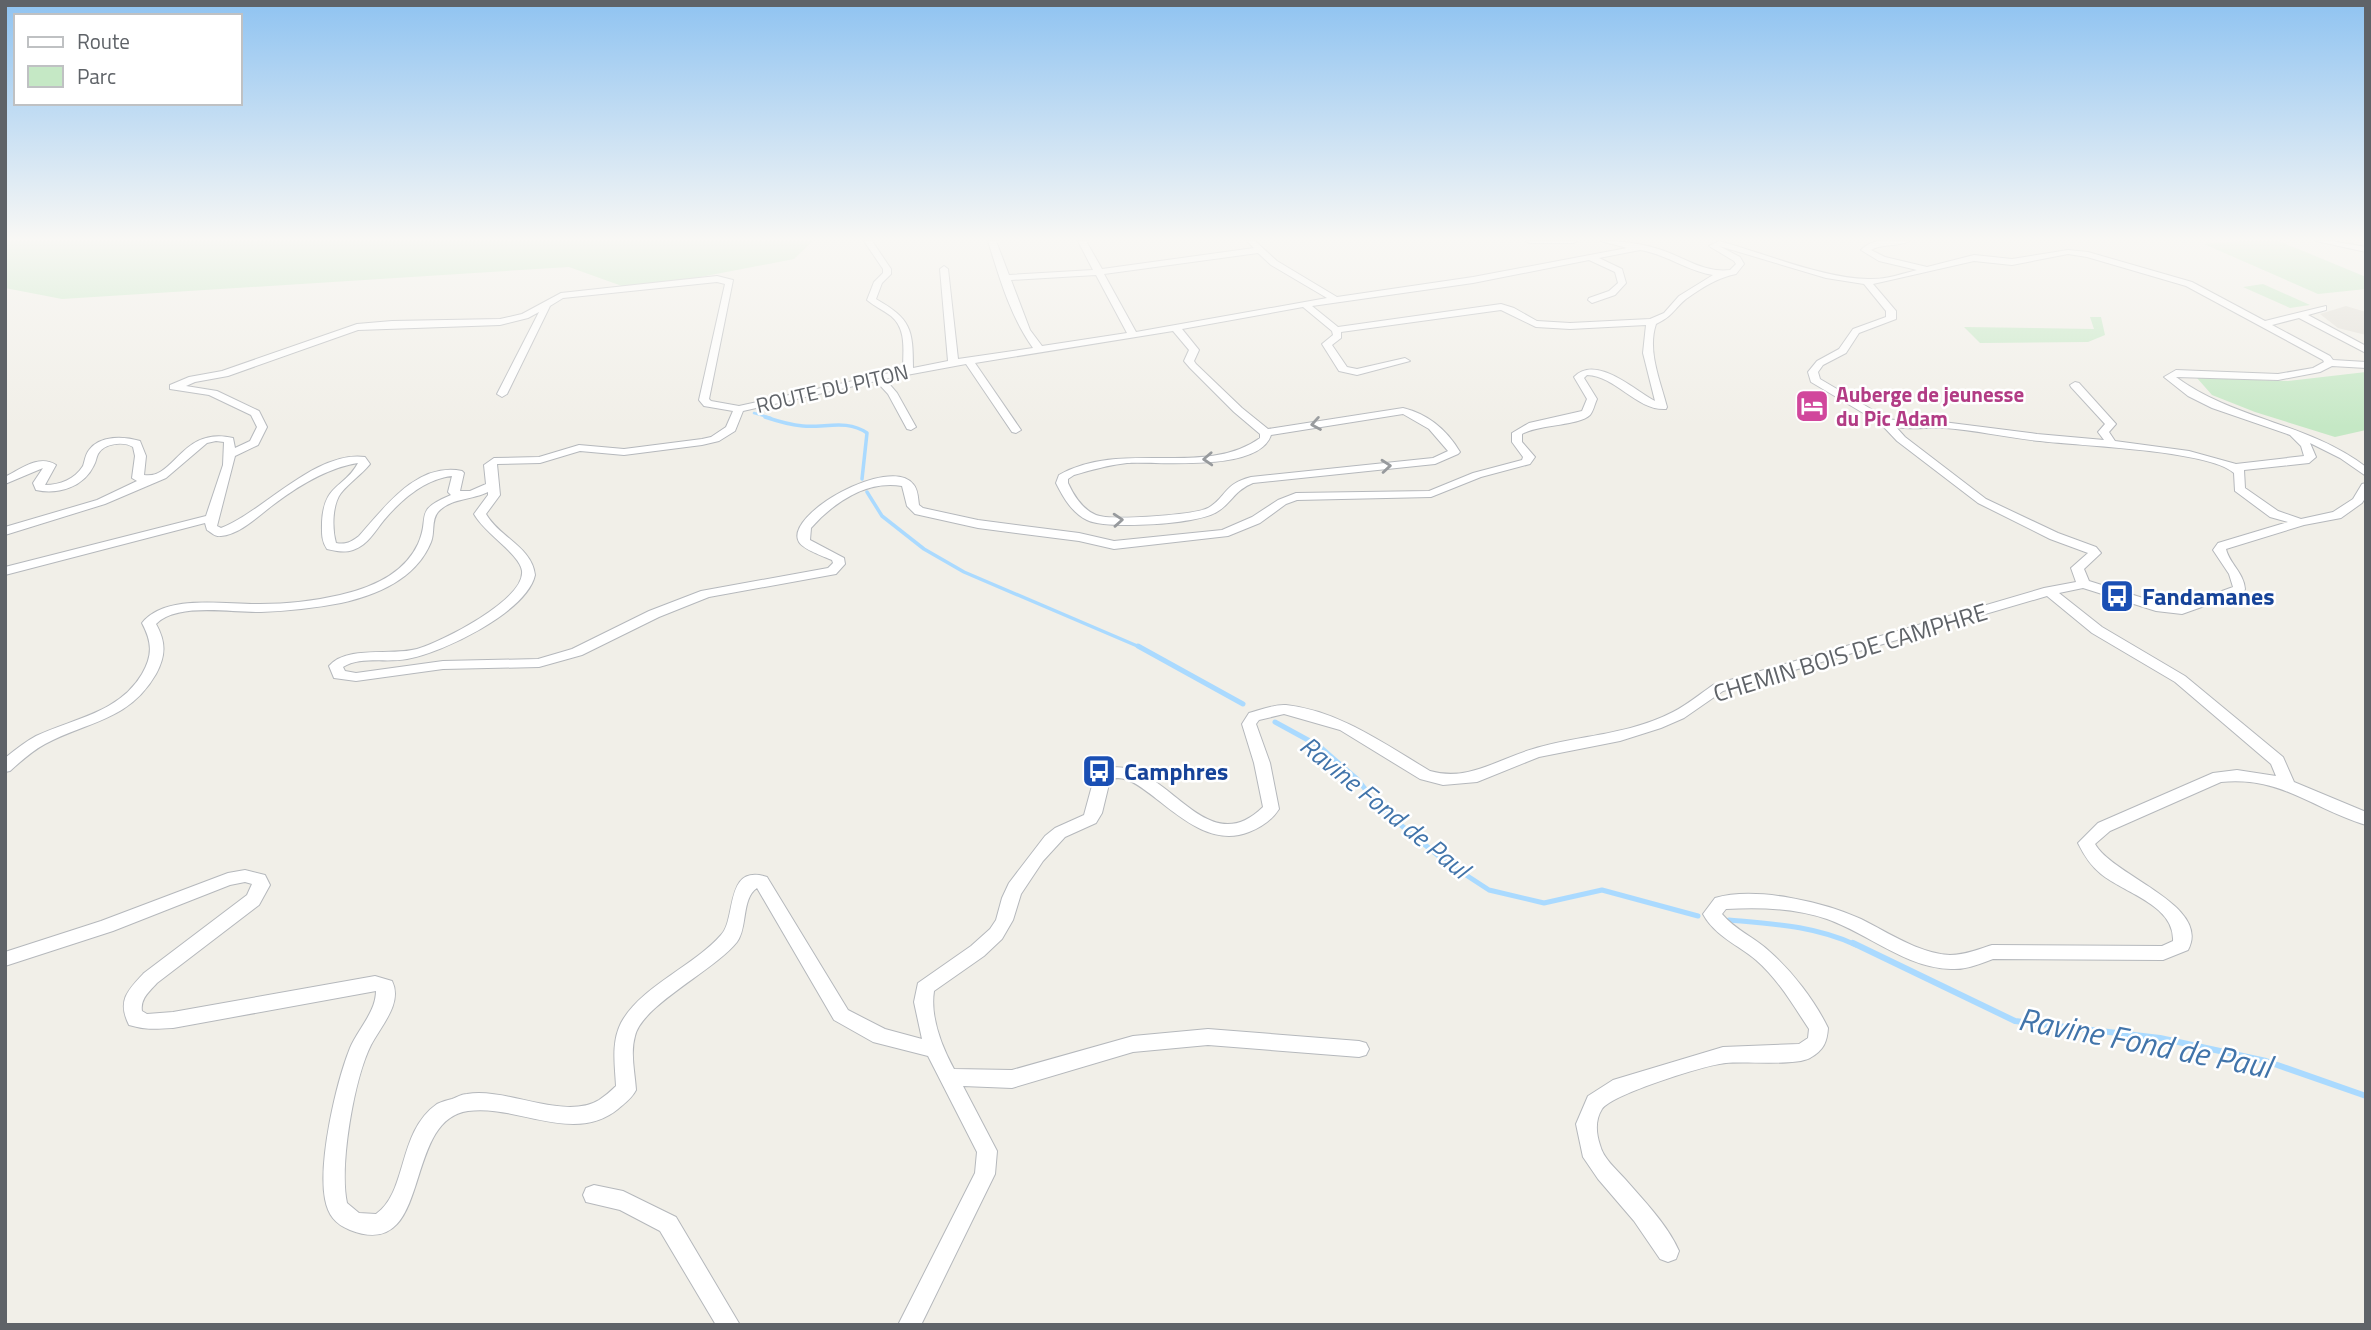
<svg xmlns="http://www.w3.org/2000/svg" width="2371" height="1330" font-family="'Titillium Web',sans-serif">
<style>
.education{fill:#e1ded6}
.green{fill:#c5e8c5}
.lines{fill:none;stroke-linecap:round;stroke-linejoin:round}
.stream-far3{stroke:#aadaff;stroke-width:2.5}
.stream-far2{stroke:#aadaff;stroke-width:3.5}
.stream-far1{stroke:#aadaff;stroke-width:5}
.stream{stroke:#aadaff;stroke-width:6}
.street-casing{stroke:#b5b8bc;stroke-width:2}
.street{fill:#fff;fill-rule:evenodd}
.oneway{stroke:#979a9d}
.labels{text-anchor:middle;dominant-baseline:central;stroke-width:5;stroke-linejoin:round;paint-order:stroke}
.far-street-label{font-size:21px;fill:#5f6368;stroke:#fff}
.far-hotel-label{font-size:21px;font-weight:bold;fill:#b23c85;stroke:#fff;text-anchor:start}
.transit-label{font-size:24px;font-weight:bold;fill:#164399;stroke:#fff;text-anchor:start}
.street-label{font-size:24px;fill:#5f6368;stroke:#fff}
.water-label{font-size:26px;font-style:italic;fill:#4174aa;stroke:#fff}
.near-water-label{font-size:32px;font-style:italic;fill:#4174aa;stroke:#fff}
</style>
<rect width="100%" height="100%" fill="#f1efe8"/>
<polygon class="education" points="2346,306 2366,312 2366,335 2338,328 2320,314"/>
<g class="green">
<polygon points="5,241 813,241 794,259 633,290 569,267 62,299 5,288"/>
<polygon points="2240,241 2279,241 2366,277 2366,289 2318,294 2204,244"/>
<polygon points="2263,284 2310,305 2290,308 2243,287"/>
<polygon points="2090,317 2101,317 2105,335 2088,342 1980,343 1964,327 2094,329"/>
<polygon points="2366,372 2366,430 2335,437 2255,412 2212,395 2197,378 2288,381"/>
</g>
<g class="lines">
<polyline class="stream-far3" points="754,413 771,418"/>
<g class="stream-far2">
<path d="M765 417C777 421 790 425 803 426 825 428 847 419 867 433L862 479"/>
<polyline points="867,492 882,516 924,549 964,572 1142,648"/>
</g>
<g class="stream-far1">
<polyline points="1138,646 1243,704"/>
<polyline points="1275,722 1319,746 1358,780 1380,808 1446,862 1489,890 1544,903 1602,890 1698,916"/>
<path d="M1729 920C1774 924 1815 926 1856 945"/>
</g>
<polyline class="stream" points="1853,943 2015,1021 2160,1038 2266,1061 2366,1096"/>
<g class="street-casing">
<g id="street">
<path d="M864 241H872L891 269V274L882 283 876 299C911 319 913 329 913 368L948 361 940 269 944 266 948 269 958 359 1033 348C1010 316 999 276 988 241H996L1009 275 1093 270 1078 241H1086L1102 269 1254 248 1247 241H1255L1277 261 1337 297 1473 277 1627 248 1601 241C1623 241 1647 244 1667 252 1688 260 1706 273 1730 270L1736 264 1734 261 1709 246 1719 241C1764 253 1822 278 1868 279 1885 280 1901 274 1917 270L1879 261 1861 250C1873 237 1892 241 1909 241 1899 247 1883 243 1871 250L1885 257 1927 267 1974 255 2012 259 2068 250 2088 252 2192 282 2265 321 2326 306V310L2308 315 2366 346V353L2299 318 2272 325 2330 356 2333 360 2366 362V368L2332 366 2320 372 2278 380 2176 377C2234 420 2309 423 2366 467V476L2340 458 2310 443 2316 457 2309 463 2244 470 2245 488 2278 511 2301 519 2333 512 2353 499 2362 484 2366 483V497L2362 503 2341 518 2304 525 2226 549C2229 563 2244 573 2245 589L2244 592 2182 614 2156 611 2083 588 2059 593 2102 627 2185 676 2283 757 2294 782 2366 812V825C2312 809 2282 776 2221 782L2110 831 2095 844C2114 877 2212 905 2188 950L2163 960 1993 959C1980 964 1965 970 1951 969 1906 968 1869 934 1827 919 1795 908 1759 907 1726 909L1722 914C1735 930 1754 937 1769 951 1792 971 1815 1001 1828 1028 1827 1042 1824 1050 1810 1058 1795 1066 1746 1061 1726 1063 1705 1065 1613 1094 1602 1109 1595 1120 1596 1133 1600 1145 1603 1158 1616 1169 1625 1179 1644 1201 1667 1224 1679 1251L1676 1259 1668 1262 1660 1259 1634 1221 1598 1179 1583 1157 1576 1124 1588 1096 1613 1080 1723 1047 1799 1044 1808 1038 1809 1029C1793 1005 1778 979 1756 960 1738 945 1715 936 1703 914L1715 898C1755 886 1825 902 1861 919 1889 933 1918 953 1950 955 1965 955 1979 949 1992 945L2162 946 2173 941C2175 905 2124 893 2101 874 2090 865 2084 855 2078 843L2098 823 2213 773 2237 770 2276 776 2271 764 2175 682 2092 633 2047 596 1723 691 1684 718 1661 728 1620 741 1539 757 1477 782 1443 785 1420 779 1340 730 1284 714 1259 720 1256 724 1270 763 1279 809C1272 820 1262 827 1249 832 1190 856 1142 764 1110 780L1102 813 1096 823 1065 837 1043 861 1021 894 1013 920 1002 939 984 956 934 991C930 1017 942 1047 954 1069L1012 1070 1133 1036 1208 1029 1359 1041 1366 1043 1369 1049 1366 1055 1359 1057 1208 1045 1133 1052 1012 1088 963 1086 997 1151 995 1174 921 1325H898L975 1173 977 1152 928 1056 873 1042 834 1020 757 888C741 899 748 927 737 942 715 970 642 1005 635 1036 630 1053 635 1073 636 1090 632 1098 625 1103 618 1109 574 1145 517 1104 468 1111 401 1120 434 1263 350 1230 335 1224 328 1215 325 1199 318 1162 336 1083 350 1048 358 1029 376 1012 376 991L173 1028C157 1029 145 1030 129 1025 117 1001 127 991 144 973L247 895 252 884 245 882 230 885 113 931 5 966V952L101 921 228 873 245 870 265 875 270 885 259 905 157 983C149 992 140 999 142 1011L147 1014 173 1012 375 976 392 981C403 1003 381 1026 371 1045 354 1079 339 1166 347 1203L359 1213 376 1214C408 1192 397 1132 437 1104 441 1102 447 1100 452 1099 457 1097 462 1094 467 1094 506 1087 564 1121 599 1100 605 1096 611 1091 616 1086 615 1065 611 1043 621 1023 640 987 694 966 721 935 737 919 724 863 767 877L848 1010 885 1029 922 1039 914 1002 918 983 971 946 990 929 996 920 1002 898 1009 883 1045 836 1055 828 1084 815 1093 782 1105 769C1165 752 1203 866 1263 807L1254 763 1242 724 1249 713C1260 710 1275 704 1286 705 1340 711 1386 745 1430 771 1468 782 1498 759 1533 749 1579 735 1629 735 1673 712 1687 705 1700 694 1713 685L2044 588 2076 582 2071 568 2088 553 2050 539 1978 503 1897 441 1880 423 1811 382 1808 372 1817 361 1839 349 1853 329 1886 317V311L1864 284 1826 278 1719 246 1740 257 1744 264 1736 274C1719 277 1701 288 1686 299 1674 309 1673 316 1656 324 1647 351 1660 380 1667 407L1666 409C1637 411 1616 376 1587 375L1584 378 1597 399C1595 403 1593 412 1590 415 1579 426 1540 424 1522 434V442L1535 457 1530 464 1481 477 1431 497 1297 500 1286 504 1260 523 1228 536 1114 549 1079 541 978 528 915 514 907 506 902 486C867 480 834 502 811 528L810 540 844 558 845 564 836 574 709 597 659 617 582 655 539 667 443 669 356 681 334 678 329 666C347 645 391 656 417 649 441 642 525 600 522 571 520 554 485 534 474 514L488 495V492C472 500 451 498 438 512 431 520 435 533 431 542 416 579 377 595 341 603 315 608 287 611 261 612 232 613 178 602 156 624 166 642 166 655 156 674 129 721 88 721 45 744 32 751 21 761 10 771L5 772V758C15 750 25 742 36 736 74 718 119 713 142 674 153 655 152 642 142 623 166 593 226 605 260 604 287 604 314 601 340 595 371 588 404 574 418 544 431 516 412 511 451 495L448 492 452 476C425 479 401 500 384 520 375 531 368 545 353 550 344 553 336 551 327 549 321 540 322 532 322 522 324 483 344 489 358 463 327 468 298 486 273 505 258 516 241 534 221 536 215 537 212 533 207 530L205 523 5 575V567L206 516 223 465 224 442 216 441 207 443 166 478 105 504 5 535V527L97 500 137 481 132 478 135 456 133 447C124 441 104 443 98 454 96 458 96 462 94 465 84 487 58 495 36 490L33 483 43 468 5 484V477C21 469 39 454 56 465L45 485C60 485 75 479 83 466 85 461 85 455 89 450 100 435 124 436 140 441L146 456 144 475C175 480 181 426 233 438L235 448 250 441 257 427 251 415 209 395 170 389V385L189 377 222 371 357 324 392 321 500 319 522 314 561 293 717 276 733 280 709 399 711 401 739 406 903 370C903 351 907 329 891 316 883 310 874 306 867 300L874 282 883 273V269ZM1640 250C1666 254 1687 271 1713 275L1679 296 1664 313 1650 319 1570 323 1537 321 1514 308 1501 304 1338 327 1312 306 1473 283 1589 260 1615 272 1618 283 1609 291 1589 298 1588 300 1592 303 1615 295 1626 283 1622 269 1599 258ZM1258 253 1271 265 1327 298 1136 332 1104 274ZM2068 254 2087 257 2186 286 2323 360 2324 362 2313 368 2278 374 2176 370 2164 377 2188 396 2212 408 2290 435 2301 446 2304 456 2236 464 2189 451 2115 441 2109 432 2116 424 2079 383 2075 382 2070 385 2071 387 2105 424 2098 432 2104 440 2037 434 1943 422 1895 420 1888 419 1820 379 1818 372 1823 365 1846 353 1859 333 1896 319V311L1873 284 1974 261 2012 265ZM1096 275 1127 333 1042 346 1030 330 1011 280ZM717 282 725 284 699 400 704 406 733 411 726 427 711 437 702 439 624 449 579 445 539 457 494 458 484 465 486 484 470 491H460L464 473 462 471C417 462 385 507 359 536 351 542 346 545 336 543 332 529 332 505 341 493 350 482 361 475 370 464L365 457C316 450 263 512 221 528L217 526 235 456 258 445 267 427 259 411 217 391 186 386 195 382 228 376 358 330 500 325 528 318 539 312 497 394 502 397 507 394 550 306 563 298ZM1303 307 1332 331 1333 335 1322 344 1339 371 1357 375 1410 361 1405 358 1357 369 1347 367 1332 345 1341 338V332L1501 310 1536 327 1570 329 1646 325 1643 353 1655 401C1634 390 1596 354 1574 377L1587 399 1582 411 1529 423 1512 433V442L1523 457 1522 460 1473 473 1429 491 1296 493 1278 500 1252 517 1222 530 1114 541 1079 533 978 520 923 508 919 505C918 498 918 489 913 484 890 455 783 515 799 542 804 550 823 556 832 560L833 563 828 568 701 591 649 611 572 649 538 659 443 661 356 673 345 671 343 667C361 656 387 663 407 659 442 653 527 612 535 575 532 547 499 537 486 514L500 495 497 464 540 463 580 451 624 455 702 445 719 441 735 431 743 411 876 381 888 394 907 429 911 430 916 427 897 393 885 379 966 364 1012 432 1016 433 1021 430 975 363 1173 331 1189 350 1184 361 1190 368 1234 412 1260 434V438C1205 478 1122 439 1059 475L1056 483C1063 497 1072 513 1087 520 1106 530 1196 524 1215 513 1231 505 1233 491 1253 483L1435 464 1458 454 1460 452C1447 430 1428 414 1403 408L1268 429 1242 408 1196 364 1194 361 1199 350 1182 329ZM1403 414 1429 429 1448 451 1433 458 1251 477C1223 484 1227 497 1208 508 1195 515 1109 521 1096 515 1082 509 1074 496 1068 483V479L1074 475C1091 470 1109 465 1127 463 1158 461 1259 473 1271 435ZM1896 427C1912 430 1928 427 1944 428 1976 430 2008 438 2040 441 2078 446 2209 450 2234 473L2235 491 2270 517 2288 522 2218 543 2213 550 2229 574 2233 587 2181 606 2162 604 2089 581 2084 569 2101 553 2096 547 2058 533 1986 499 1905 437Z"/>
<polygon points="1526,241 1577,241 1573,243 1530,243"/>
<polygon points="2316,241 2331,241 2366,247 2366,252"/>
<polygon points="594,1185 623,1191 676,1217 740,1325 716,1325 660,1231 620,1210 586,1202 583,1195 586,1188"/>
</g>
</g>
<use href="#street" class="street"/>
</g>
<defs><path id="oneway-chevron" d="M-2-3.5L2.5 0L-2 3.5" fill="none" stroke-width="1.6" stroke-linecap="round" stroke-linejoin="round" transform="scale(1.75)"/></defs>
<g class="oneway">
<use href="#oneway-chevron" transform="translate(1316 424) rotate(170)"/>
<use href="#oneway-chevron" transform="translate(1208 459) rotate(177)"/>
<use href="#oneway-chevron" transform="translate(1386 466) rotate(-5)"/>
<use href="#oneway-chevron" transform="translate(1118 520) rotate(-4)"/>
</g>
<linearGradient id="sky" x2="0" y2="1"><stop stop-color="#8fc3f1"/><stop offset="0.56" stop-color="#f9f8f5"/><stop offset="1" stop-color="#f9f8f5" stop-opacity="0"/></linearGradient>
<rect width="2371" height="427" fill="url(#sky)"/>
<defs>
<g id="hotel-square" transform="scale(1.75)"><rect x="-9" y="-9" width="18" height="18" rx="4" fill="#d1479c" stroke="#fff"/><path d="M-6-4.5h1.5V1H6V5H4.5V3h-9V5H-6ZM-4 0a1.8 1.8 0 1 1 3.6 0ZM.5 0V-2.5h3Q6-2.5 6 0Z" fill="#fff"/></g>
<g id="bus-square" transform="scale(1.75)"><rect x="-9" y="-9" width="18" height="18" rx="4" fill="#1a4fb4" stroke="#fff"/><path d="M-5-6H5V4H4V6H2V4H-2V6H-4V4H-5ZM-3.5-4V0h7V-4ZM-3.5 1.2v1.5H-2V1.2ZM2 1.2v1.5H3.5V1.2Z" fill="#fff"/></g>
</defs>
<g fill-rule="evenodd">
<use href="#hotel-square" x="1812" y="406"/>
<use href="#bus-square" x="2117" y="596"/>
<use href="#bus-square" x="1099" y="771"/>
</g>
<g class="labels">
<g class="far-street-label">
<text transform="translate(832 388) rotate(-13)">ROUTE DU PITON</text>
</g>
<g class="far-hotel-label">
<text x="1836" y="394">Auberge de jeunesse<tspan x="1836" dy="24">du Pic Adam</tspan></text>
</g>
<g class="transit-label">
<text x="2142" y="596">Fandamanes</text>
<text x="1124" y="771">Camphres</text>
</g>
<g class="street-label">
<text transform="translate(1850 652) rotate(-17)">CHEMIN BOIS DE CAMPHRE</text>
</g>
<g class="water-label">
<text transform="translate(1385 807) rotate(39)">Ravine Fond de Paul</text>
</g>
<g class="near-water-label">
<text transform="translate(2145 1042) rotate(11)">Ravine Fond de Paul</text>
</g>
</g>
<rect width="2371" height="1330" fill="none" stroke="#5f6368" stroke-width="14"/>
<rect x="14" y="14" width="228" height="91" fill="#ffffff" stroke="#bfc1c3" stroke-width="2"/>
<rect x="28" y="37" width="35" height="10" fill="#ffffff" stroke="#bfc1c3" stroke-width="2"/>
<text x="77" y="49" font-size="21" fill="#5f6368">Route</text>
<rect x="28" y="66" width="35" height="21" fill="#c5e8c5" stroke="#bfc1c3" stroke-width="2"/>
<text x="77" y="84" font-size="21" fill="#5f6368">Parc</text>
</svg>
